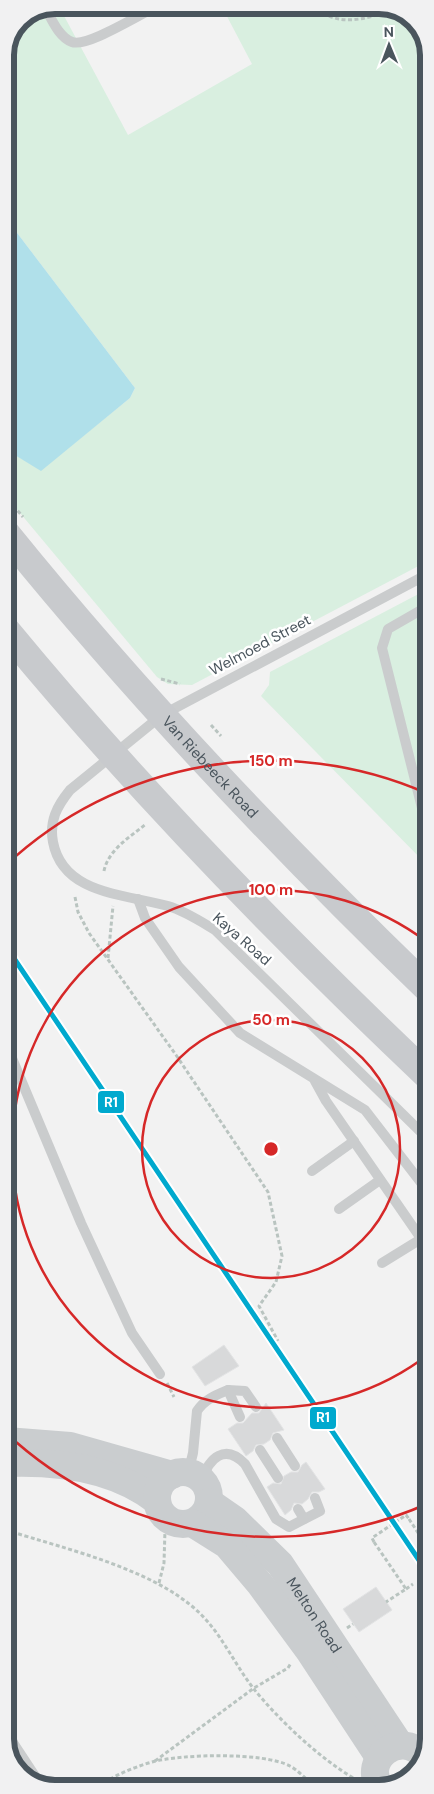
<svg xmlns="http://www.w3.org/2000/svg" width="434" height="1794" font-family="'DM Sans',sans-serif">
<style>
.green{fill:#d9efe0}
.water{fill:#b0e0ea}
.building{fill:#d8d9da;stroke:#e3e4e5}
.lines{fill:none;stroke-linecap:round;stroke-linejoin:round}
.path{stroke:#b9c4c0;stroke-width:3;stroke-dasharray:4 2.5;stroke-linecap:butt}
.lane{stroke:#cacccd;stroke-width:10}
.street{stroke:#cacccd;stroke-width:21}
.secondary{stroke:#cacdcf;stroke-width:28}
.primary{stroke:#c8cacd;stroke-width:28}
.rail-casing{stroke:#c6c8c8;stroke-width:5.5}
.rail{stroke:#fff;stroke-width:4;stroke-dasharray:11;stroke-linecap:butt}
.path-bridge{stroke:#b9c4c0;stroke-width:3;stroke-dasharray:4 2.5;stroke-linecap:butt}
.rail-1-casing{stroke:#fff;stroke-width:9}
.rail-1{stroke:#00a9ce;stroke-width:5}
.ring{fill:none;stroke:#d62828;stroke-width:2.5}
.labels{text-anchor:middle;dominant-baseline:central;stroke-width:5;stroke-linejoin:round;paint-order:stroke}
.street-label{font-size:15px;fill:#4a555d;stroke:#fff}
.rim{fill:none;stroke:#4a555d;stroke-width:6}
.centre{fill:#d62828;stroke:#fff;stroke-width:2.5}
.ring-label{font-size:15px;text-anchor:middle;font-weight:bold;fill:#d62828;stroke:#fff;stroke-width:5;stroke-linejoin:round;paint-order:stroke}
.line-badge{stroke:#fff;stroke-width:2}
.badge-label{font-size:14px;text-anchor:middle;font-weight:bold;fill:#fff}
</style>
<rect width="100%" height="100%" fill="#f2f2f2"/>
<g class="green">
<polygon points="54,5 79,5 63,14 128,135 252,64 221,5 386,5 412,17 428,45 428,561 192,685 168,684 157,677 5,495 5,449 41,470 130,398 135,388 5,217 5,54 20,19"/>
<polygon points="428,589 429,867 261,696 269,685 270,672"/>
</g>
<polygon class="water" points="5,217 135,388 130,398 41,471 5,449"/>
<g class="building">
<polygon points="224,1345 239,1366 205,1386 192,1367"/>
<polygon points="266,1403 284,1430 273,1433 270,1440 264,1444 256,1445 253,1451 246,1456 228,1429 237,1423 243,1423 252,1413 259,1413"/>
<polygon points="306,1462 325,1489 319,1492 312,1492 308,1499 302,1504 294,1503 291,1510 285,1515 267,1487 273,1483 281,1484 284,1476 291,1472 298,1472 302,1465"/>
<polygon points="376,1587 392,1610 359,1632 343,1609"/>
</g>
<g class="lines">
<g class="path">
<path d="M313 5C337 29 366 19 394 9"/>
<polyline points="5,496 23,517"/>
<polyline points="161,679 180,684"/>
<polyline points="211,725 221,736"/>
<path d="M104 871C108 850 130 837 146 824"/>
<polyline points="75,897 78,912 89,933 176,1055 268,1192 282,1256 276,1282 259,1306 278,1341"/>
<polyline points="108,958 113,906"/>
<polyline points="167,1383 174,1397"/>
<polyline points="409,1519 426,1545 418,1550"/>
<path d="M6 1530C68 1550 165 1571 208 1622 225 1642 237 1667 253 1688 279 1720 319 1758 355 1779"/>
<polyline points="374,1542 406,1589 386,1602"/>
<polyline points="159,1583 164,1563 165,1530"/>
<polyline points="406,1589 413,1584"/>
<polyline points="347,1628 353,1624"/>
<polyline points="155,1761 254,1688 288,1668 291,1663"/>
<path d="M93 1789C112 1777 131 1768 152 1762 181 1754 264 1752 290 1766 299 1771 308 1781 316 1788"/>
</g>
<g class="lane">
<path d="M46 9C52 20 59 37 72 42 87 48 143 12 160 5"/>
<path d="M428 574 162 715 70 790C57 806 49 821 53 842 63 895 126 894 168 906 185 911 200 921 215 930L429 1140"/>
<polyline points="428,606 388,629 382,648 429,836"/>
<polyline points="138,899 145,918 179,967 240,1033 365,1110 429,1193"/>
<polyline points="6,1044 81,1223 132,1333 160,1374"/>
<polyline points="315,1081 326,1101 429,1250"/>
<polyline points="312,1171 354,1141"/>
<polyline points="339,1209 380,1180"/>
<polyline points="382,1263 429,1234"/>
<polyline points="228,1390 245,1391 256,1407"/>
<polyline points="277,1438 295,1466"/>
<polyline points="260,1450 278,1478"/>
<path d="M188 1473 193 1453 197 1411C205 1399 216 1395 228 1390L240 1417"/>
<path d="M202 1480C209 1458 225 1443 245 1464L276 1519 289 1527 320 1511 315 1498"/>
<polyline points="298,1509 304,1519"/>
</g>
<polyline class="street" points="6,1742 31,1780"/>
<g class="secondary">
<polyline points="6,1441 70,1446 172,1475"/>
<path d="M6 1463C58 1461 115 1468 157 1501"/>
<circle cx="183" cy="1498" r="26"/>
<path id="s1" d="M209 1502 235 1520 280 1564 400 1745"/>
<polyline points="192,1523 227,1545 260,1584 310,1652 379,1757"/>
<path d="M380 1788C361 1759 400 1730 423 1755"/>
</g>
<g class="primary">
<path id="s2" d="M5 532C136 694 279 845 429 990"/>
<path d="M5 629C136 788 280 936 429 1077"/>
</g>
<g class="rail-casing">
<polyline id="rail" points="5,945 429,1575"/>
</g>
<use href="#rail" class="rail"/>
<polyline class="path-bridge" points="374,1542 372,1538 406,1515 409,1519"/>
<g class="rail-1-casing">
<polyline id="rail-1" points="5,945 429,1575"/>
</g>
<use href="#rail-1" class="rail-1"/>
</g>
<g class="ring">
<circle cx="271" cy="1149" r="129"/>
<path d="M429 1354A259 259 0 1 1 427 942"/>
<path d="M429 1503A388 388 0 0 1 6 1433M6 865A388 388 0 0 1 426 793"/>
</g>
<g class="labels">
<g class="street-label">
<text transform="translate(260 645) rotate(-28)">Welmoed Street</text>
<text stroke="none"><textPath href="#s2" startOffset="312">Van Riebeeck Road</textPath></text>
<text transform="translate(242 939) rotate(41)">Kaya Road</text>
<text stroke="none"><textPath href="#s1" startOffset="156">Melton Road</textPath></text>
</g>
</g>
<path d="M0 0H434V1794H0ZM55 14H379A41 41 0 0 1 420 55V1739A41 41 0 0 1 379 1780H55A41 41 0 0 1 14 1739V55A41 41 0 0 1 55 14Z" fill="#f1f1f2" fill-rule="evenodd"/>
<path class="rim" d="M55 14H379A41 41 0 0 1 420 55V1739A41 41 0 0 1 379 1780H55A41 41 0 0 1 14 1739V55A41 41 0 0 1 55 14Z"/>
<circle cx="271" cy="1149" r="8" class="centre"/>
<g class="ring-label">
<text x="271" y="766">150 m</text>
<text x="271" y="895">100 m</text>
<text x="271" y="1025">50 m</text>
</g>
<g class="line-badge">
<rect x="97" y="1090" width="28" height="24" rx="5" fill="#00a9ce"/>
<rect x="309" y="1406" width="28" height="24" rx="5" fill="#00a9ce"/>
</g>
<g class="badge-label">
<text x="111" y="1107">R1</text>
<text x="323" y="1422">R1</text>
</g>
<g transform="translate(389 45) rotate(359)" stroke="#ffffff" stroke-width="4" paint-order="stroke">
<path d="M0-4L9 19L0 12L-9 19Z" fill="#4a555d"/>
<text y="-8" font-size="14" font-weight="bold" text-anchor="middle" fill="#4a555d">N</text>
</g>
</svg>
